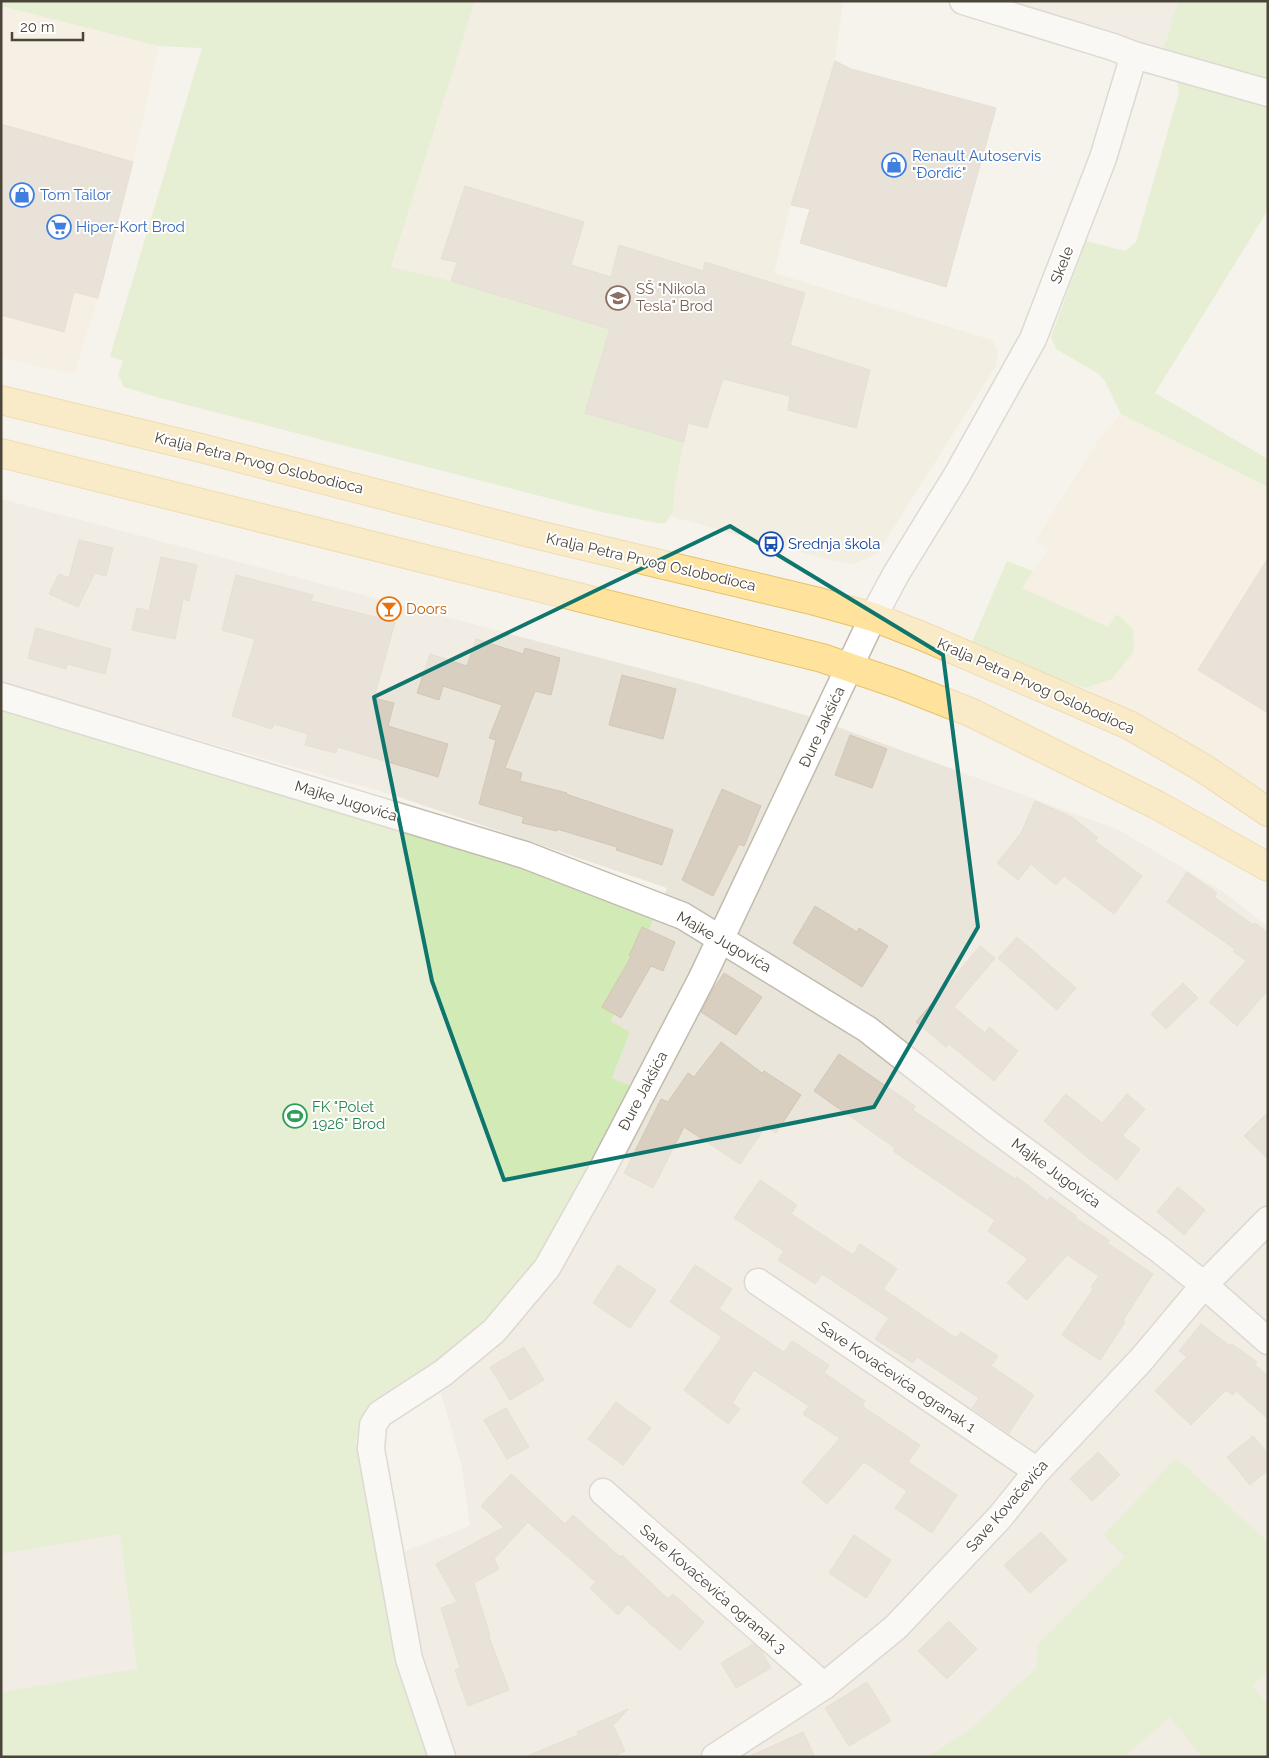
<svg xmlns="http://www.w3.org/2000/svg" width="1269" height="1758" font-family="Raleway,sans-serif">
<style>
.residential{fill:#eae5da}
.commercial{fill:#f7ead8}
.education{fill:#efe8d6}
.green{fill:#d2eab5}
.building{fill:#d8cfc1;stroke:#d3c7b4}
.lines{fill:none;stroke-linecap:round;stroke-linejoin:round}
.street-casing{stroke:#c2bbae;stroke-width:29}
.primary-casing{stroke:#e6c16a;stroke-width:30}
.street{stroke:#fff;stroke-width:26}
.primary{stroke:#ffe39c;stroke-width:28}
.marked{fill:none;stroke:#0f766e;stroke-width:4;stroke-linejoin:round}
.labels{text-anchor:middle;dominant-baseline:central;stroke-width:4;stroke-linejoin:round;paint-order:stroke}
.shop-label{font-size:15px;fill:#366cbe;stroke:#fff;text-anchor:start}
.street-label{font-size:15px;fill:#4b4439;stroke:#fff}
.education-label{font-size:15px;fill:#785e54;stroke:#fff;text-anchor:start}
.transit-label{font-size:15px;fill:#164399;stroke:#fff;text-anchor:start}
.food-label{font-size:15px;fill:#c56008;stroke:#fff;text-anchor:start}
.leisure-label{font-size:15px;fill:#27864d;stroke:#fff;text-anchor:start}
</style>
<rect width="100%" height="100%" fill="#f6f3ec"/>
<g class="residential">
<polygon points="999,1 1178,1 1162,54"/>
<polygon points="1,499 699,684 805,715 1119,830 1225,893 1268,927 1268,1757 431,1757 380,1561 470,1526 462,1467 441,1393 489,1350 636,1088 612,1078 630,1032 611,1021 667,888 393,795 1,684"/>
<polygon points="120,1533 137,1670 1,1692 1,1554"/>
</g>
<g class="commercial">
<polygon points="1,6 159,46 133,162 98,298 74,373 68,373 1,357"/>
<polygon points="1121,414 1268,487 1268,794 1085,688 1112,679 1117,614 1108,627 1022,588 1048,550 1035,541 1100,438"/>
</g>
<polygon class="education" points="475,1 843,1 835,61 791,205 774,273 992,340 998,351 996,366 877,554 852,564 826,559 346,427 365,351"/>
<g class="green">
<polygon points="1,1 475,1 391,267 451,281 610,329 585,413 684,442 675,484 673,511 666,523 658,523 606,513 160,398 124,387 118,375 123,361 110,356 202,48 159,46 1,6"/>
<polygon points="1178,1 1268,1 1268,210 1155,393 1268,459 1268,487 1121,414 1105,381 1099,374 1056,349 1051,337 1086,241 1125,251 1136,242 1179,92 1174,67 1162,54"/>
<polygon points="1007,561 1033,571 1022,588 1108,627 1117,614 1133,629 1134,651 1112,679 1085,688 1061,680 972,642"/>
<polygon points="1,710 505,861 654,918 611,1021 630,1032 612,1078 636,1088 529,1280 452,1358 376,1405 361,1418 356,1441 380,1561 431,1757 1,1757 1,1692 137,1669 120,1534 1,1554"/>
<polygon points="1176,1458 1268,1542 1268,1671 1252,1686 1268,1705 1268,1757 1202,1757 1170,1717 1124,1757 928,1757 972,1728 1036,1668 1038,1644 1125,1557 1104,1535"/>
</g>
<g class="building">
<polygon points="835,61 851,69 996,108 946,287 800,243 810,209 791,205"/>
<polygon points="1,124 133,162 98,298 74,292 64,332 1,315"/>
<polygon points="465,186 584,222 571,265 611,277 619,245 703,271 705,262 805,293 790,345 870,370 856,428 788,410 790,396 723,379 707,428 688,423 684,442 585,413 610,329 451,281 457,262 441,259"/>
<polygon points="79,540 113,548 106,576 95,573 78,607 49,594 59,574 69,578"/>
<polygon points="161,557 197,565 189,601 183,599 175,639 132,630 137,608 149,611"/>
<polygon points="1268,558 1268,713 1198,670"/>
<polygon points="236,575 313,595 311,601 395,622 374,698 394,703 388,726 448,744 438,777 338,747 336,753 305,745 308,734 274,724 272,729 232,716 255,639 222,630"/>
<polygon points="36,628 111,649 105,674 67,664 66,669 28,658"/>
<polygon points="476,639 523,654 525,648 560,658 551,695 535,691 505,768 522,773 520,781 567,793 566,794 673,830 662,865 616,850 617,847 557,829 557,831 522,823 524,817 479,804 496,740 489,738 502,705 443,686 439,700 417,693 430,654 467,666"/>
<polygon points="622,675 676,689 663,739 609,725"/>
<polygon points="850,735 887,749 872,788 835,775"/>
<polygon points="722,789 761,806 744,846 739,844 713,896 682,880"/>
<polygon points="1035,801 1072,817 1098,838 1095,841 1142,876 1114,914 1064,876 1056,885 1031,864 1018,880 997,863 1021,833"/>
<polygon points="1187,872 1217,893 1214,897 1253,925 1255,923 1268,933 1268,990 1237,1026 1209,1002 1246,961 1233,951 1235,949 1167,902"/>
<polygon points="815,906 857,932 859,928 888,946 862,987 793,943"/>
<polygon points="642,927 675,942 663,971 651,966 621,1018 602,1007 631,957 629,956"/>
<polygon points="1017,937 1076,988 1057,1010 998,958"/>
<polygon points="980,946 995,958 954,1007 985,1033 989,1027 1018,1051 994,1081 949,1044 946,1047 916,1022"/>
<polygon points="724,973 762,997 736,1035 701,1012 712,991"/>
<polygon points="1183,983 1198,998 1166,1029 1151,1014"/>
<polygon points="721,1042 762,1073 764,1071 801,1095 776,1133 766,1126 740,1164 684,1127 653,1188 624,1173 661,1099 668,1102 688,1073 694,1077"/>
<polygon points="839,1054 915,1106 913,1110 1015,1179 1017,1177 1048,1201 1050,1197 1076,1216 1075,1218 1109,1240 1107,1243 1153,1274 1123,1320 1125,1322 1100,1360 1062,1335 1093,1289 1091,1287 1099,1276 1067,1255 1027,1300 1007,1283 1028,1259 988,1231 995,1220 893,1151 895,1148 814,1091"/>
<polygon points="1066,1094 1102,1123 1127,1094 1145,1109 1122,1136 1140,1149 1117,1180 1087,1157 1044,1121"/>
<polygon points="1268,1112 1268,1159 1244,1136"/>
<polygon points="760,1180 797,1205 791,1214 853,1255 860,1244 897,1269 883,1289 956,1338 961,1332 998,1356 991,1366 1034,1395 1009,1433 972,1408 979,1398 917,1357 913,1363 875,1339 889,1318 822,1274 815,1284 778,1260 784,1251 734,1218"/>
<polygon points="1178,1187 1205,1210 1184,1235 1157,1212"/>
<polygon points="618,1265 656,1290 630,1328 593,1303"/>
<polygon points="695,1265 732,1289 719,1309 784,1352 792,1341 829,1365 824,1373 865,1401 862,1406 920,1445 908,1462 957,1495 932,1533 895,1508 907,1491 864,1462 827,1504 802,1482 840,1438 803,1414 809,1406 754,1370 732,1403 740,1409 728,1424 684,1390 722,1337 670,1302"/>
<polygon points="1201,1324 1230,1346 1232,1344 1257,1362 1255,1365 1268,1376 1268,1419 1236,1391 1233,1395 1226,1390 1191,1425 1155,1391 1187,1357 1179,1351"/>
<polygon points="524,1347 544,1380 510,1400 490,1367"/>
<polygon points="616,1402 651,1428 623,1465 588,1439"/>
<polygon points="506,1408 529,1447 507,1459 484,1420"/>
<polygon points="1253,1436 1268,1453 1268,1470 1250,1485 1227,1457"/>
<polygon points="1098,1452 1120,1475 1092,1501 1070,1479"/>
<polygon points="511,1474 565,1524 573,1515 620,1557 622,1555 668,1599 673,1594 704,1622 680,1650 628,1604 618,1615 590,1588 596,1582 528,1522 494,1559 499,1569 474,1583 490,1636 489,1637 509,1690 468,1706 455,1670 460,1668 441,1608 457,1602 436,1564 504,1527 481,1506"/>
<polygon points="1041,1532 1067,1560 1030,1593 1004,1565"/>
<polygon points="854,1535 891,1560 866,1598 829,1573"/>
<polygon points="949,1621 977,1649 947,1679 918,1651"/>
<polygon points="753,1644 761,1650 771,1668 736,1688 721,1663"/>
<polygon points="867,1682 891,1721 849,1746 825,1708"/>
<polygon points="628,1709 611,1728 614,1727 625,1751 613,1757 525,1757 578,1735 577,1732"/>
<polygon points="803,1732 815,1757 748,1757"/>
</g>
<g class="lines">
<g class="street-casing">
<g id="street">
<polyline points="1134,55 1268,93"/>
<polyline points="1,696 525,855 683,916 867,1029 991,1126 1160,1250 1204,1285 1268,1341"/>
<polyline points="758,1282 1037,1471"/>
<polyline points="603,1492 824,1686"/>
<polyline points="442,1757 409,1659 371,1449 373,1425 380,1414 443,1373 494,1331 547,1268 603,1168 701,980 873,617 896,574 957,475 1033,339 1103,158 1134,55 1113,47 963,1"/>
<polyline points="715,1757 824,1686 896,1627 1000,1517 1037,1471 1141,1360 1204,1285 1268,1220"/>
</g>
</g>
<g class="primary-casing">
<g id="primary">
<polyline points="1,400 197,447 530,533 815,601 873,617 922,636 1129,725 1203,768 1268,812"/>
<polyline points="1,453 822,658 898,684 970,712 1157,805 1268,867"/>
</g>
</g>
<use href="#street" class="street"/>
<use href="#primary" class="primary"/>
</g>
<path d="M0 0H1269V1758H0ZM730 526 943 655 978 927 874 1107 504 1180 432 981 374 697Z" fill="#f6f3ec" fill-opacity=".55" fill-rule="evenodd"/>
<path class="marked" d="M730 526 943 655 978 927 874 1107 504 1180 432 981 374 697Z"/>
<defs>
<g id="shop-ring" transform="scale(1.25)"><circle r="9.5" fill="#fff" stroke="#3f7fe0" stroke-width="1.5"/><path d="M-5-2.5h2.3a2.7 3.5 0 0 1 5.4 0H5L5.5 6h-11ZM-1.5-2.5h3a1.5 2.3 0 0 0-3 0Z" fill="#3f7fe0"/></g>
<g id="supermarket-ring" transform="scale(1.25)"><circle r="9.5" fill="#fff" stroke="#3f7fe0" stroke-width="1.5"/><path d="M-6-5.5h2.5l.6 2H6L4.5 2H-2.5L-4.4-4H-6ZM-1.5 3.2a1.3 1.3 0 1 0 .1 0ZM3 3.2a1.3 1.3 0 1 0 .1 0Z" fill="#3f7fe0"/></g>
<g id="school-ring" transform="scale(1.25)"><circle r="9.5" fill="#fff" stroke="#8d6e63" stroke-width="1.5"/><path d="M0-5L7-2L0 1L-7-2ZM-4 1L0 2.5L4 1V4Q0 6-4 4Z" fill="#8d6e63"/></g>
<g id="bus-ring" transform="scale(1.25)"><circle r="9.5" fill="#fff" stroke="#1a4fb4" stroke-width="1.5"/><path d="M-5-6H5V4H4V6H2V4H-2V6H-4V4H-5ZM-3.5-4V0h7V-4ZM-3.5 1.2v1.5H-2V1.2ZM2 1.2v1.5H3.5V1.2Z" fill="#1a4fb4"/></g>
<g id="bar-ring" transform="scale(1.25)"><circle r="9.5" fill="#fff" stroke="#e8710a" stroke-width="1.5"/><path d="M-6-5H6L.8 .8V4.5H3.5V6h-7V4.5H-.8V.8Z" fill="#e8710a"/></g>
<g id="stadium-ring" transform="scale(1.25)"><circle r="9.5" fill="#fff" stroke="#2e9e5b" stroke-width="1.5"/><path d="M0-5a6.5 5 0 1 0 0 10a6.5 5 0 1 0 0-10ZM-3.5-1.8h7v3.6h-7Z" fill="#2e9e5b"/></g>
</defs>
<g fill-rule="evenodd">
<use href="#shop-ring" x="894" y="165"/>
<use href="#shop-ring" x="22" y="195"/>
<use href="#supermarket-ring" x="59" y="227"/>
<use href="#school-ring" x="618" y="298"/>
<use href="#bus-ring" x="771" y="544"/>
<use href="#bar-ring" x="389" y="609"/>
<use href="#stadium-ring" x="295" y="1116"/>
</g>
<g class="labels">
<g class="shop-label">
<text x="912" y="156">Renault Autoservis<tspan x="912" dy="17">"Đorđić"</tspan></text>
<text x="40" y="195">Tom Tailor</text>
<text x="76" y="227">Hiper-Kort Brod</text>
</g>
<g class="street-label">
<text transform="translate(1062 265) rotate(-69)">Skele</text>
<text transform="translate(259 463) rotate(14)">Kralja Petra Prvog Oslobodioca</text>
<text transform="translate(651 562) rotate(13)">Kralja Petra Prvog Oslobodioca</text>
<text transform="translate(1036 686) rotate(24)">Kralja Petra Prvog Oslobodioca</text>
<text transform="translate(822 727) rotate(-65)">Đure Jakšića</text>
<text transform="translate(346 801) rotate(17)">Majke Jugovića</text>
<text transform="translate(724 942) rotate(30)">Majke Jugovića</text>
<text transform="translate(643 1091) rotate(-62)">Đure Jakšića</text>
<text transform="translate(1056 1173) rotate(36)">Majke Jugovića</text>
<text transform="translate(897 1377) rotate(34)">Save Kovačevića ogranak 1</text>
<text transform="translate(1007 1506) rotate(-49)">Save Kovačevića</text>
<text transform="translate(713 1589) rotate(41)">Save Kovačevića ogranak 3</text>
</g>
<g class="education-label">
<text x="636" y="289">SŠ "Nikola<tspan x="636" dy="17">Tesla" Brod</tspan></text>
</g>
<g class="transit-label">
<text x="788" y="544">Srednja škola</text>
</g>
<g class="food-label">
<text x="406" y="609">Doors</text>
</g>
<g class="leisure-label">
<text x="312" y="1107">FK "Polet<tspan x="312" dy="17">1926" Brod</tspan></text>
</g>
</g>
<rect width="1269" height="1758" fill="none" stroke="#4b4439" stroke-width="5"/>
<path d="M12 32v8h71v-8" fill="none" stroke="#4b4439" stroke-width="2.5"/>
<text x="20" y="32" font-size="15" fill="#4b4439" stroke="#ffffff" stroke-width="4" paint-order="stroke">20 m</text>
</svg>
